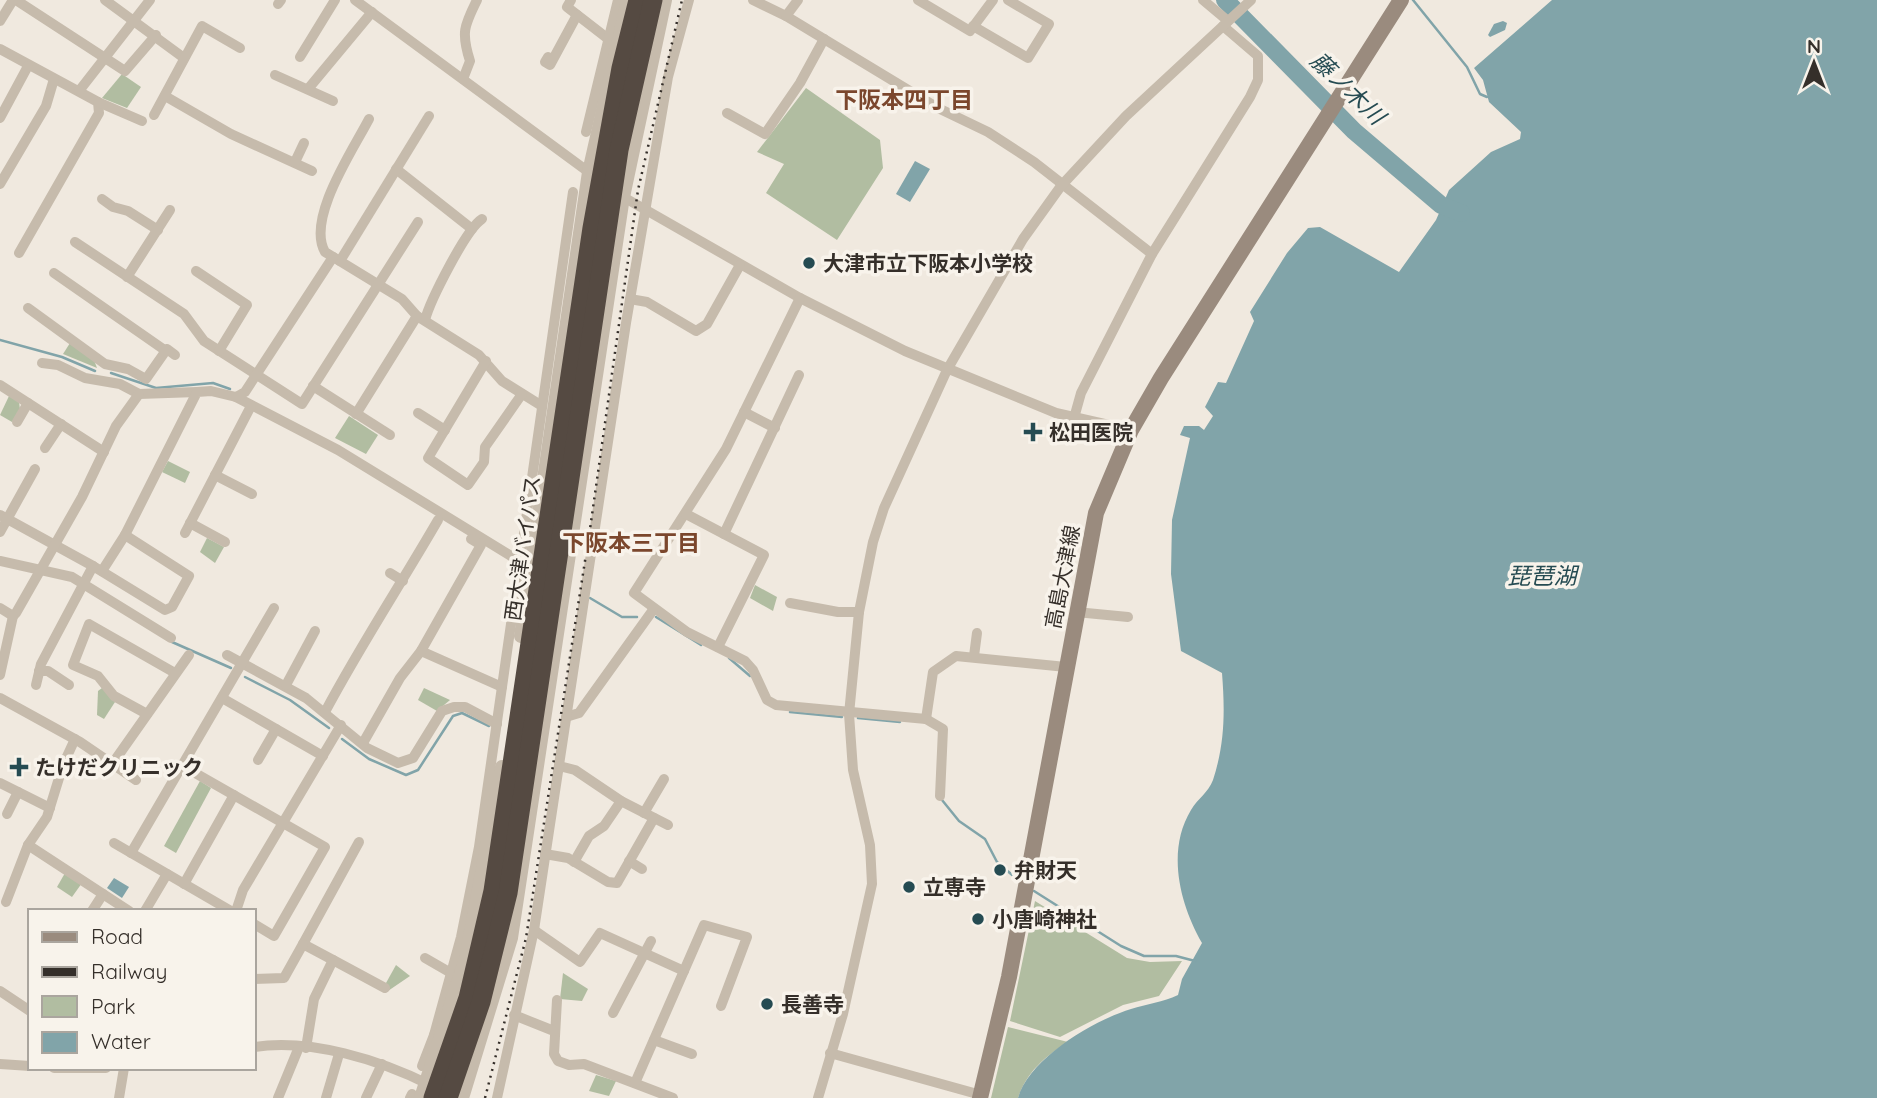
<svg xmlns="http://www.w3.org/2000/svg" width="1877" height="1098" font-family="Quicksand,'Noto Sans JP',sans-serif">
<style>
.green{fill:#b1bda1}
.water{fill:#81a4a9}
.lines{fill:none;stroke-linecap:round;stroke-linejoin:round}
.stream{stroke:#81a4a9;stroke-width:2.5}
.river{stroke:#81a4a9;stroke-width:18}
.minor{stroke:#c6bbac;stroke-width:10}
.tertiary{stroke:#c6bbac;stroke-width:14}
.secondary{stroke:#9a8b7e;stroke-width:16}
.rail{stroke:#352f2a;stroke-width:2.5;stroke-dasharray:2 5;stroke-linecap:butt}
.motorway-bridge{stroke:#554a42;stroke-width:19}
.poi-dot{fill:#254b52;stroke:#f8f3eb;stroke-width:2.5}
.labels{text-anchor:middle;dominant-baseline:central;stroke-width:7;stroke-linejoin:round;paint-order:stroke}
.poi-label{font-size:21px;font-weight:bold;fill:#352f2a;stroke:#f8f3eb;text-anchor:start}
.street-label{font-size:21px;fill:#352f2a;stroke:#f8f3eb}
.water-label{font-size:23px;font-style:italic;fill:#254b52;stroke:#f8f3eb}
.neighbourhood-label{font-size:23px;font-weight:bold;fill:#7b472d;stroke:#f8f3eb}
</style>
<rect width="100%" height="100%" fill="#f0e9df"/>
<g class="green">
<polygon points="122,74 141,87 127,108 102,98"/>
<polygon points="806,88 880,140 883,168 837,240 766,193 784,164 757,152"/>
<polygon points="70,343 94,360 97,368 63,354"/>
<polygon points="9,396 19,402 20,409 12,422 0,415"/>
<polygon points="349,416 378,435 366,454 335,438"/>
<polygon points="168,461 190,472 185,483 162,472"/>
<polygon points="207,538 224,547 215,563 200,552"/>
<polygon points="755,585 777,597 773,611 750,598"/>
<polygon points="102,688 115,702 104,719 97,715 98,691"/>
<polygon points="424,688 450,700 437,711 418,700"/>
<polygon points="200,781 211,788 176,853 164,846"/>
<polygon points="65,873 82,883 72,897 57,887"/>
<polygon points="1035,901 1127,958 1150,962 1182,961 1159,996 1123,1005 1060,1037 1010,1021"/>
<polygon points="396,965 410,976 385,993 386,983"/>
<polygon points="563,973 588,989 582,1001 560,999"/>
<path d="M1008 1027 1068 1042C1045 1056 1026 1073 1018 1098H991Z"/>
<polygon points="596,1075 616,1081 609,1096 589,1091"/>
</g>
<g class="water">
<path d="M1552 0H1877V1098H1018C1029 1059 1092 1021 1131 1009 1147 1004 1163 1002 1178 995L1182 979 1202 943C1180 905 1166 851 1191 810 1198 798 1208 793 1213 780 1225 743 1225 711 1222 673L1181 651 1171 574 1172 520 1190 438 1180 435 1184 426H1199L1204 430 1213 416 1205 407 1218 382 1226 383 1254 321 1250 312 1287 253 1308 228 1320 227 1399 272 1436 220 1449 190 1491 152 1520 139 1521 132 1489 102 1483 80 1474 68Z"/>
<polygon points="1503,21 1507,23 1505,30 1490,37 1488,35 1494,24"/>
<polygon points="915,161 930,169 910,202 896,194"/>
<polygon points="114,878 129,887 122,898 107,888"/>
</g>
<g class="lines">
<g class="stream">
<polyline points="1413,0 1467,67 1480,94 1487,97"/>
<polyline points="0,340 62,357 95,371"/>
<polyline points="111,373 156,388 213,383 230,389"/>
<polyline points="590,598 622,617 637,617"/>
<polyline points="656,617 701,645"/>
<polyline points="172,642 231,668"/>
<polyline points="729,658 750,676"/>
<polyline points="245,677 290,700 329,728"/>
<polyline points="790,712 842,717"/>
<polyline points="858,718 900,722"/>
<polyline points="342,739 369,759 406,775 418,770 453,716 462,713 489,726"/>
<polyline points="942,800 959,821 985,839 997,862 1018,880"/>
<polyline points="1034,891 1121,946 1144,956 1176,956 1195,961"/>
</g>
<polyline class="river" points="1225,0 1354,131 1441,205 1461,213"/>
<g class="minor">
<polyline points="16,0 125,71 156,35"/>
<polyline points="105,0 184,58"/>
<polyline points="355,0 594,176"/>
<polyline points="571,0 567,7 607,38"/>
<polyline points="753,0 786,16 938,108 988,132 1034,162 1152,254"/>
<polyline points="918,0 970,31 993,0"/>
<polyline points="1203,0 1228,21"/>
<polyline points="278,4 281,0"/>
<polyline points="786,16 798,0"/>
<polyline points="0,21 13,0"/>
<polyline points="973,26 1028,58 1049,24 1008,0"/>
<polyline points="0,49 98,102 99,113 19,253"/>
<polyline points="300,57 335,0"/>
<polyline points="548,57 545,62 550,65 577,15"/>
<polyline points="275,75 333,101"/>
<path d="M463 79 470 61C461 33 464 26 477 0"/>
<polyline points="308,89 372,12"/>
<polyline points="79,91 150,0"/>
<polyline points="165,96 231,134 312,171"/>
<polyline points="98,102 142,121"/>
<polyline points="727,113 765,134 800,83 824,39"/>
<polyline points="154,115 202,26 240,48"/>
<polyline points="0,118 28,66"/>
<path d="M369 119C353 150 306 219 325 252L402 299 417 316 479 355 502 381 542 406"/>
<polyline points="586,132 618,0"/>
<polyline points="295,162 304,143"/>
<polyline points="396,169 472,229"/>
<polyline points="0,184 46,106 54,79"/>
<polyline points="618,194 800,298 905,351 1056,413 1131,430"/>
<polyline points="102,199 113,207 128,211 158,230"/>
<polyline points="75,242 184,314 204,341 302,404 418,222"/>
<polyline points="340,261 429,116"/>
<polyline points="196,271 247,305 219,351"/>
<polyline points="54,273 166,351"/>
<polyline points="127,277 170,210"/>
<polyline points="800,298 726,449 634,593 687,632 745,661 753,670 767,700 776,705 926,719 933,672 956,656 1066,667"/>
<polyline points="630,299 647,302 696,331 707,324 740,265"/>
<polyline points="28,308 105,364 128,369 146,379 167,349 175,355"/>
<path d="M425 320C430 301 466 229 482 219"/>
<polyline points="486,361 428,458 468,485 484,462 485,447 522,394"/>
<polyline points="42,363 58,365 85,378 120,384 139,394 197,392"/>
<polyline points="0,385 104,452"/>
<polyline points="313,386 390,435"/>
<polyline points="236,397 338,450 521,562"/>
<polyline points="744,412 775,428"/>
<polyline points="418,413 445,430"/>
<polyline points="356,414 417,316"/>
<polyline points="1074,418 1081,393 1152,254 1250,97 1258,80 1258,56 1223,26"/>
<polyline points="17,422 28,403"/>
<polyline points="45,448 61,424"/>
<polyline points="215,475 252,494"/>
<polyline points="686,514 764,555 718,647"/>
<polyline points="0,515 93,566"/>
<polyline points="190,523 225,542"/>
<polyline points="0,532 35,469"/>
<polyline points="185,533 251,406"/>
<polyline points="724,534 799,375"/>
<polyline points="0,561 72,577 171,638"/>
<polyline points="102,571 125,535 197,392 211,391 236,397 245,392 333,257"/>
<polyline points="390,573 403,581"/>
<polyline points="790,603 838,612 859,612"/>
<polyline points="0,608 13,616 16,613 82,497 116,426 139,394"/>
<polyline points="1076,612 1128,617"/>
<polyline points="421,651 502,687"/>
<polyline points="227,655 306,698 367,748 398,763 413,758 442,711 454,707 465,707 497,724"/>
<polyline points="974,656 977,633"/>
<polyline points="39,671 48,671 69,685"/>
<polyline points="0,675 13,616"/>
<polyline points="36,685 41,664 93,566 165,610 172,607 189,576 125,535"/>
<polyline points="286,685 315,631"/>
<polyline points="0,698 80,742 136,780"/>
<polyline points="222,698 323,756"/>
<path d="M325 712C360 646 401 584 438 520"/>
<polyline points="147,714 114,696 98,676 73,665 89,624 175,673"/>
<polyline points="566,717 579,713 653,610"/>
<polyline points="926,719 943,729 940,796"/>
<polyline points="363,743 400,678 421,651 481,545 471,539"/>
<polyline points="258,760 276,729"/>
<polyline points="113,763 189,655"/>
<polyline points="181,765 325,847 274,936 254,924"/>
<polyline points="559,766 575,770 621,801 668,825"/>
<polyline points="0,783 50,808"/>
<polyline points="644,813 664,779"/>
<polyline points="7,814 18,792"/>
<polyline points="114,843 231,911"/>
<polyline points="28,845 129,911"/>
<polyline points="131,853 274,608"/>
<polyline points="545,854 568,858 608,882 617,883 654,818"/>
<polyline points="629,861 642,869"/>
<polyline points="574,862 589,836 604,826 621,801"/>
<polyline points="184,884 234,795"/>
<polyline points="6,902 28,845 47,817 63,765 75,739"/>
<polyline points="92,911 103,894"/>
<polyline points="145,911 167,874"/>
<polyline points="236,911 243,890 341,725"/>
<polyline points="534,930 580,962 600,933 684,971"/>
<polyline points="425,958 451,973"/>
<polyline points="333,960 303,944 359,842"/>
<polyline points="254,979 284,978 303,944"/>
<polyline points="0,991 30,1011"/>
<polyline points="557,1000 554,1054 558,1061 569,1065 584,1064 673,1098"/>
<polyline points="613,1013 651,941"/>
<polyline points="514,1015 554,1031"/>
<polyline points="443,1037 434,1035 461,937 479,847 573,192"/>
<polyline points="654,1040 692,1054"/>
<path d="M254 1047C310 1038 380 1060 430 1085"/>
<polyline points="306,1048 314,999 333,960 385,988"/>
<polyline points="830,1053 981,1095"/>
<polyline points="0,1064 30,1066"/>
<polyline points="422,1066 434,1035"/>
<polyline points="54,1068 106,1068"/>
<polyline points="635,1083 704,925 747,937 721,1006"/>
<polyline points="119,1098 124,1068"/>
<polyline points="278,1098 299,1047"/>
<polyline points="326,1098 339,1054"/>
<polyline points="366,1098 382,1064"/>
<polyline points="410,1098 412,1094"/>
<polyline points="497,1098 534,930 626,323 668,77 689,0"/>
<polyline points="818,1098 843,1014 872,884 870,845 853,770 849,714 859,612 873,542 884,508 947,370 1023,239 1061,186 1126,116 1251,0"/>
</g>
<g class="tertiary">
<polyline points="521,636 589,172 628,0"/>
<polyline points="421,1098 466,958 502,767"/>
<polyline points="462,1098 511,938 623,197 665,0"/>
</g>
<polyline class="secondary" points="980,1098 1009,977 1096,513 1131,430 1161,378 1401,0"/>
<polyline class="rail" points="485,1098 526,938 590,529 638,190 682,0"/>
<g class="motorway-bridge">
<polyline points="433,1098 468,998 493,891 592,228 621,68 638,0"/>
<polyline points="448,1098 481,1002 508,893 619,150 653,0"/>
</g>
</g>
<g class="poi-dot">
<circle cx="809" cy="263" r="7"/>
<path d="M1029.5 421.5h7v7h7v7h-7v7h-7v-7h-7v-7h7z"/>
<path d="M15.5 756.5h7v7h7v7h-7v7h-7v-7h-7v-7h7z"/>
<circle cx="1000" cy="870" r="7"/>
<circle cx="909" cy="887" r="7"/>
<circle cx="978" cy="919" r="7"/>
<circle cx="767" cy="1004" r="7"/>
</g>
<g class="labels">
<g class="poi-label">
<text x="823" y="263">大津市立下阪本小学校</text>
<text x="1049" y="432">松田医院</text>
<text x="35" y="767">たけだクリニック</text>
<text x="1014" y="870">弁財天</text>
<text x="923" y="887">立専寺</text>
<text x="992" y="919">小唐崎神社</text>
<text x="781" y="1004">長善寺</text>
</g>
<g class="street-label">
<text transform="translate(522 548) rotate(-82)">西大津バイパス</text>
<text transform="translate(1062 577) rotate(-79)">高島大津線</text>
</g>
<g class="water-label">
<text transform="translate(1348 88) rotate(44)">藤ノ木川</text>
<text x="1542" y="575">琵琶湖</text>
</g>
<g class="neighbourhood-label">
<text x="904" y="99">下阪本四丁目</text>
<text x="631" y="542">下阪本三丁目</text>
</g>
</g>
<rect x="28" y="909" width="228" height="161" fill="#f8f3eb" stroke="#aaa59e" stroke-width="2"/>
<rect x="42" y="932" width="35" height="10" fill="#9a8b7e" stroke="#aaa59e" stroke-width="2"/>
<text x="91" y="944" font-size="21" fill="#352f2a">Road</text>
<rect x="42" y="967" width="35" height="10" fill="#352f2a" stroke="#aaa59e" stroke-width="2"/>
<text x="91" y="979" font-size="21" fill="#352f2a">Railway</text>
<rect x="42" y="996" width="35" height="21" fill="#b1bda1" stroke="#aaa59e" stroke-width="2"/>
<text x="91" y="1014" font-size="21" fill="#352f2a">Park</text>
<rect x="42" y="1032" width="35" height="21" fill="#81a4a9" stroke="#aaa59e" stroke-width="2"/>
<text x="91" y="1049" font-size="21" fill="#352f2a">Water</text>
<g transform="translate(1814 63)" stroke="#f8f3eb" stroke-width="5" paint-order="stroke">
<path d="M0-5L12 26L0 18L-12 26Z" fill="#352f2a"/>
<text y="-10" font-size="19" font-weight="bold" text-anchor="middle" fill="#352f2a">N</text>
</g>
</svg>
